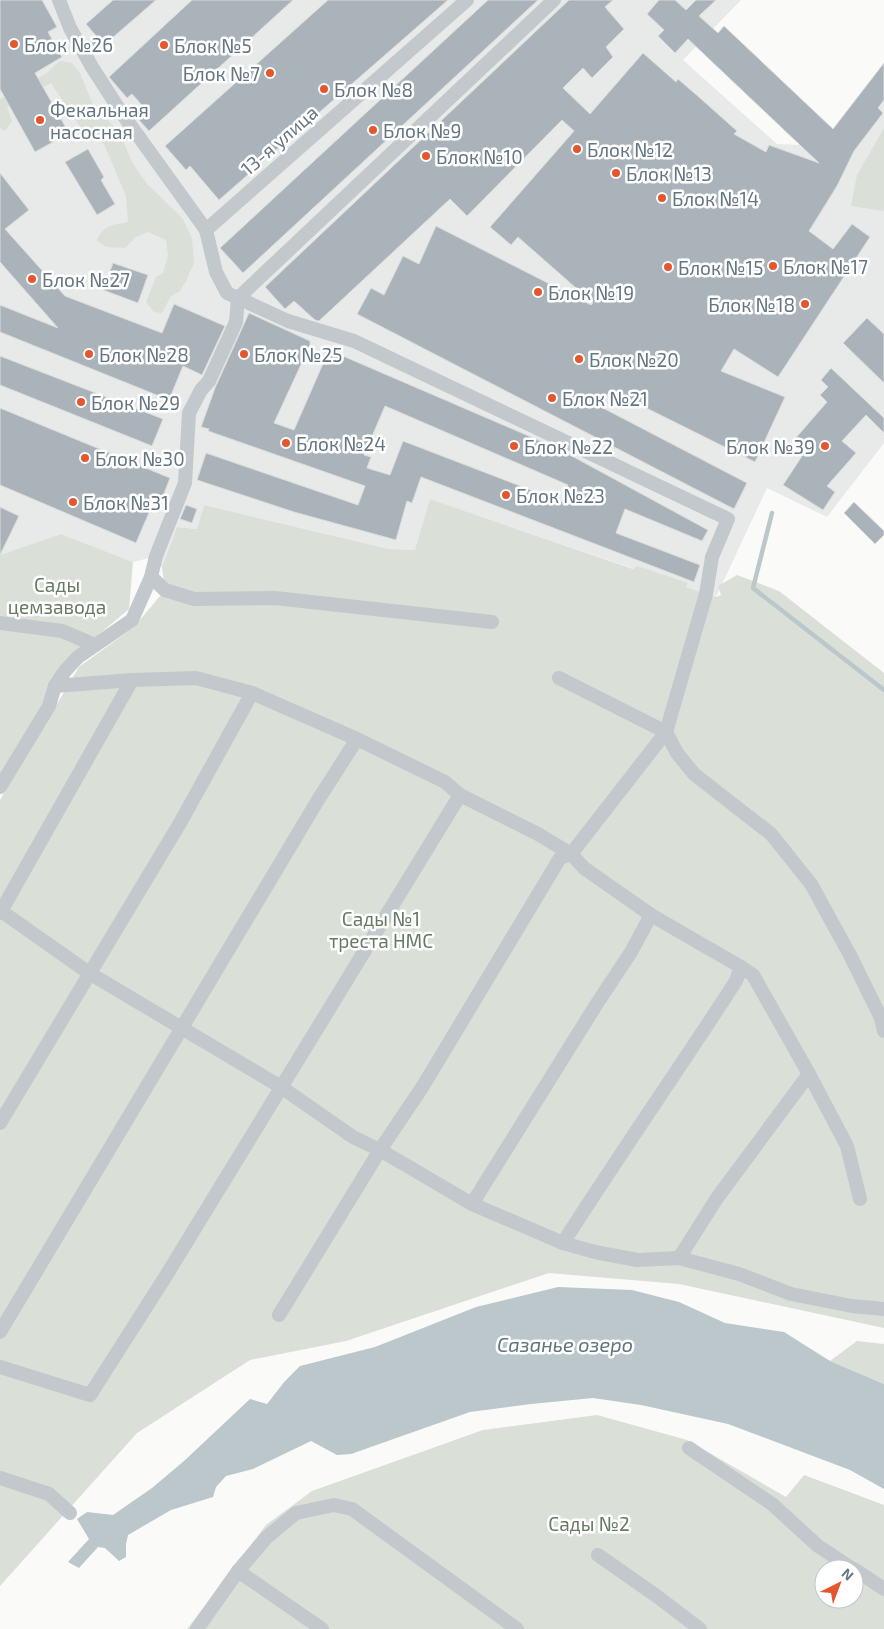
<svg xmlns="http://www.w3.org/2000/svg" width="884" height="1629" font-family="'Exo 2',sans-serif">
<style>
.built{fill:#e8e9e9}
.green{fill:#dadfd7;fill-rule:evenodd}
.water{fill:#bbc7cb}
.lines{fill:none;stroke-linecap:round;stroke-linejoin:round}
.stream{stroke:#bbc7cb;stroke-width:4.5}
.building{fill:#aab3b9;stroke:#dcdcda;fill-rule:evenodd}
.minor{stroke:#c3c8cc;stroke-width:14}
.poi-dot{fill:#e4572e;stroke:#fff;stroke-width:2}
.labels{text-anchor:middle;dominant-baseline:central;stroke-width:5;stroke-linejoin:round;paint-order:stroke}
.poi-label{font-size:19px;fill:#657683;stroke:#fff;text-anchor:start}
.street-label{font-size:19px;fill:#657683;stroke:#fff}
.park-label{font-size:19px;fill:#687a64;stroke:#fff}
.water-label{font-size:20px;font-style:italic;fill:#60757c;stroke:#fff}
</style>
<rect width="100%" height="100%" fill="#fafaf8"/>
<polygon class="built" points="0,0 741,0 683,60 777,144 800,145 816,151 884,63 884,443 827,517 767,488 716,597 430,499 416,550 389,549 204,505 197,529 177,527 162,567 153,565 149,558 133,562 61,534 0,555"/>
<g class="green">
<path d="M60 61 72 63 80 73 93 105 107 119 121 136 133 164 147 184 183 219 192 239 194 263 186 281 180 291 171 296 162 313 154 312 146 302 156 277 163 273 168 255 166 240 148 232 136 237 125 248 106 247 97 240C103 225 113 225 128 222L126 196 104 144 81 128 51 83 7 107 12 121 5 131 0 128V99L45 74Z"/>
<polygon points="884,128 884,211 851,206 857,175"/>
<polygon points="430,499 633,569 637,566 688,583 686,587 716,597 721,595 718,586 737,575 779,591 884,673 884,1328 679,1284 549,1273 346,1341 250,1360 137,1433 0,1586 0,800 79,667 134,627 165,590 162,567 177,527 197,529 204,505 389,549 415,550"/>
<polygon points="61,534 133,562 129,609 73,656 52,678 42,708 0,777 0,555"/>
<polygon points="857,1341 884,1344 884,1384 830,1361"/>
<path d="M597 1415 687 1440 786 1497 804 1475 884 1505V1629H187L266 1525 312 1491 483 1430ZM824 1569H854V1599H824Z"/>
</g>
<polygon class="water" points="558,1287 632,1290 679,1302 725,1323 784,1332 830,1361 884,1384 884,1489 850,1470 728,1424 641,1405 593,1398 531,1404 470,1412 351,1454 337,1455 311,1441 253,1469 226,1476 216,1487 213,1497 171,1510 128,1535 126,1544 126,1557 119,1561 105,1548 98,1547 79,1568 68,1562 89,1539 77,1519 87,1512 113,1515 152,1488 184,1461 250,1399 267,1404 285,1381 300,1366 375,1347 476,1307"/>
<g class="lines">
<polyline class="stream" points="772,513 753,588 884,690"/>
</g>
<g class="building">
<polygon points="0,0 42,0 57,27 48,32 62,57 35,73 69,133 35,152 0,89"/>
<polygon points="113,0 156,0 96,52 89,43 97,37 86,24"/>
<polygon points="192,0 293,0 149,131 139,120 148,112 132,94 127,98 109,77"/>
<polygon points="328,0 448,0 219,200 190,166 186,170 165,146"/>
<polygon points="488,0 538,0 243,273 220,248"/>
<polygon points="569,0 613,0 605,7 624,29 606,47 613,57 592,78 583,68 563,88 590,114 643,53 676,82 678,79 700,98 737,131 734,134 766,152 769,145 819,163 688,39 675,53 658,36 664,30 647,14 659,0 675,0 686,10 696,0 716,0 699,16 718,33 724,26 833,129 884,63 884,100 878,108 883,113 854,151 837,186 809,231 833,249 852,224 870,237 778,377 734,349 721,371 785,397 755,462 610,390 601,407 747,483 734,509 357,314 371,288 384,295 403,256 419,264 436,226 591,305 593,303 518,237 511,245 490,227 574,131 562,120 467,216 450,199 319,321 315,320 294,301 285,309 265,287"/>
<polygon points="88,149 104,177 101,180 115,204 97,215 65,162"/>
<polygon points="0,173 29,210 5,229 65,296 162,333 174,304 225,326 202,375 183,366 169,400 0,332 0,305 58,328 0,262"/>
<polygon points="113,263 148,275 138,303 103,290"/>
<path d="M249 313 310 341V345L274 423 294 430 329 350 559 449 708 530 702 541 625 509 616 533 700 565 694 582 421 477 412 503 407 501 396 540 294 512 197 480 206 453 358 505 365 486 208 431 209 429 201 427 215 388ZM385 406 568 485 562 502 403 441 390 475 367 468 371 457 364 455Z"/>
<polygon points="867,318 884,334 884,383 843,343"/>
<polygon points="0,356 163,419 152,446 0,385"/>
<polygon points="831,368 884,418 884,433 866,415 842,441 856,453 827,486 835,492 823,510 783,485 806,450 794,440 827,402 820,395 828,387 821,380"/>
<polygon points="0,408 170,478 160,504 154,501 136,543 0,485"/>
<polygon points="854,502 884,531 884,535 875,544 844,513"/>
<polygon points="186,505 197,509 192,523 180,519"/>
<polygon points="0,507 19,516 0,555"/>
</g>
<g class="lines">
<g class="minor">
<polyline points="59,0 70,28 92,67 121,112 206,230 216,272 227,293 288,321 354,341 728,519 712,557 706,594 666,732 571,854 560,858 423,1086 380,1150 279,1315"/>
<polyline points="206,230 467,0"/>
<polyline points="151,577 165,590 194,599 275,598 492,622"/>
<polyline points="0,623 62,631 95,645"/>
<polyline points="559,678 666,732 677,753 694,774 771,834 811,884 850,955 881,1018 884,1031"/>
<polyline points="55,686 132,680 196,678 252,693 357,739 445,782 460,795 538,834 571,854 584,868 651,915 741,967 753,975 809,1074 847,1146 860,1199"/>
<polyline points="0,787 49,706 55,686 65,671 78,657 132,620 151,577 156,556 185,483 189,413 201,390 209,381 236,322 238,298 554,0"/>
<polyline points="1,911 89,973 281,1087 353,1137 380,1150 472,1204 563,1243 595,1252 637,1260 679,1258 739,1274 791,1294 852,1306 884,1309"/>
<polyline points="0,913 132,680"/>
<polyline points="0,1123 180,823 252,693"/>
<polyline points="472,1204 596,1005 631,952 651,915"/>
<path d="M563 1243C619 1155 679 1069 736 981L741 967"/>
<polyline points="679,1258 717,1198 809,1074"/>
<polyline points="0,1332 318,800 357,739"/>
<polyline points="0,1367 90,1395 164,1279 460,795"/>
<polyline points="689,1448 772,1504 818,1546 853,1569"/>
<polyline points="0,1478 49,1494 70,1513"/>
<polyline points="598,1555 658,1597 700,1629"/>
<polyline points="854,1569 884,1589"/>
<polyline points="238,1571 322,1629"/>
<polyline points="197,1629 238,1571 267,1537 296,1513 334,1505 352,1509 517,1629"/>
</g>
</g>
<g class="poi-dot">
<circle cx="14" cy="44" r="5"/>
<circle cx="164" cy="45" r="5"/>
<circle cx="270" cy="73" r="5"/>
<circle cx="324" cy="89" r="5"/>
<circle cx="40" cy="120" r="5"/>
<circle cx="373" cy="130" r="5"/>
<circle cx="577" cy="149" r="5"/>
<circle cx="426" cy="156" r="5"/>
<circle cx="616" cy="173" r="5"/>
<circle cx="662" cy="198" r="5"/>
<circle cx="773" cy="266" r="5"/>
<circle cx="668" cy="267" r="5"/>
<circle cx="32" cy="279" r="5"/>
<circle cx="538" cy="292" r="5"/>
<circle cx="805" cy="304" r="5"/>
<circle cx="89" cy="354" r="5"/>
<circle cx="244" cy="354" r="5"/>
<circle cx="579" cy="359" r="5"/>
<circle cx="552" cy="398" r="5"/>
<circle cx="81" cy="402" r="5"/>
<circle cx="286" cy="443" r="5"/>
<circle cx="514" cy="446" r="5"/>
<circle cx="825" cy="446" r="5"/>
<circle cx="85" cy="458" r="5"/>
<circle cx="506" cy="495" r="5"/>
<circle cx="73" cy="502" r="5"/>
</g>
<g class="labels">
<g class="poi-label">
<text x="24" y="44">Блок №26</text>
<text x="174" y="45">Блок №5</text>
<text x="260" y="73" text-anchor="end">Блок №7</text>
<text x="334" y="89">Блок №8</text>
<text x="50" y="109">Фекальная<tspan x="50" dy="22">насосная</tspan></text>
<text x="383" y="130">Блок №9</text>
<text x="587" y="149">Блок №12</text>
<text x="436" y="156">Блок №10</text>
<text x="626" y="173">Блок №13</text>
<text x="672" y="198">Блок №14</text>
<text x="783" y="266">Блок №17</text>
<text x="678" y="267">Блок №15</text>
<text x="42" y="279">Блок №27</text>
<text x="548" y="292">Блок №19</text>
<text x="795" y="304" text-anchor="end">Блок №18</text>
<text x="99" y="354">Блок №28</text>
<text x="254" y="354">Блок №25</text>
<text x="589" y="359">Блок №20</text>
<text x="562" y="398">Блок №21</text>
<text x="91" y="402">Блок №29</text>
<text x="296" y="443">Блок №24</text>
<text x="524" y="446">Блок №22</text>
<text x="815" y="446" text-anchor="end">Блок №39</text>
<text x="95" y="458">Блок №30</text>
<text x="516" y="495">Блок №23</text>
<text x="83" y="502">Блок №31</text>
</g>
<g class="street-label">
<text transform="translate(279 140) rotate(-41)">13-я улица</text>
</g>
<g class="park-label">
<text x="57" y="584">Сады<tspan x="57" dy="22">цемзавода</tspan></text>
<text x="381" y="918">Сады №1<tspan x="381" dy="22">треста НМС</tspan></text>
<text x="589" y="1523">Сады №2</text>
</g>
<g class="water-label">
<text x="565" y="1344">Сазанье озеро</text>
</g>
</g>
<g transform="translate(839 1584) rotate(42)"><circle r="24" fill="#ffffff" stroke="#c1c8cd"/>
<path d="M0-4L9 19L0 12L-9 19Z" fill="#e4572e"/>
<text y="-8" font-size="14" font-weight="bold" text-anchor="middle" fill="#657683">N</text>
</g>
</svg>
